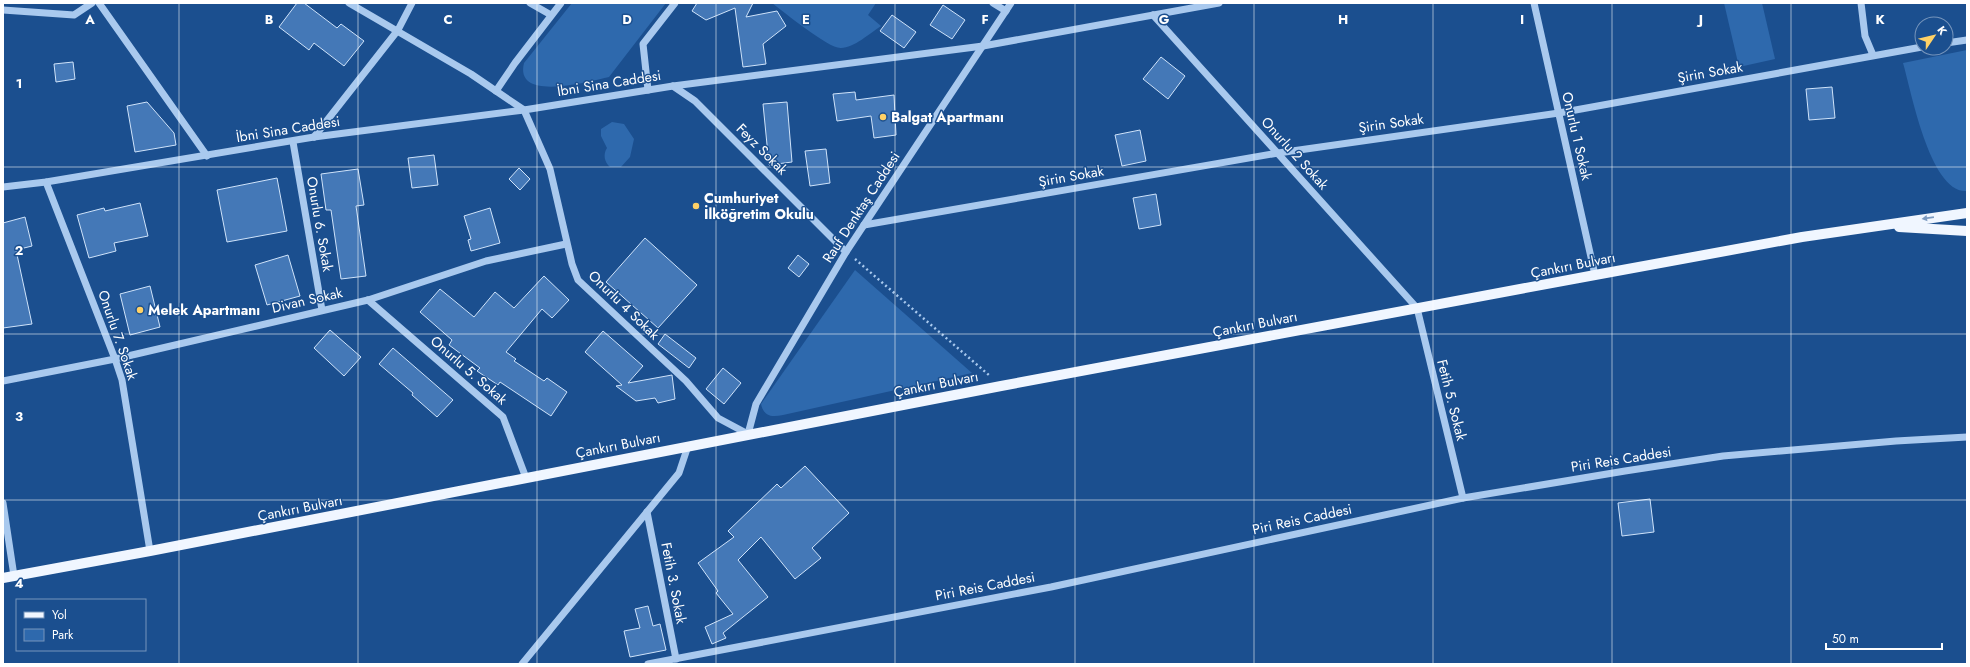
<svg xmlns="http://www.w3.org/2000/svg" width="1970" height="667" font-family="Jost,sans-serif">
<style>
.green{fill:#2e69ad}
.building{fill:#4478b7;stroke:#cfe3fa}
.lines{fill:none;stroke-linecap:round;stroke-linejoin:round}
.path{stroke:#a9c9ee;stroke-width:2.5;stroke-dasharray:2 3;stroke-linecap:butt}
.minor{stroke:#a9c9ee;stroke-width:7}
.major{stroke:#f0f6ff;stroke-width:10}
.oneway{fill:#7b9ac1}
.grid{fill:none;stroke:#fff;stroke-width:1;stroke-opacity:0.55}
.poi-dot{fill:#ffd166;stroke:#1b4f8f;stroke-width:1.5}
.labels{text-anchor:middle;dominant-baseline:central;stroke-width:3;stroke-linejoin:round;paint-order:stroke}
.street-label{font-size:14px;fill:#fff;stroke:#1b4f8f}
.poi-label{font-size:14px;font-weight:bold;fill:#fff;stroke:#1b4f8f;text-anchor:start}
.grid-label{font-size:13px;text-anchor:middle;font-weight:bold;fill:#fff;stroke:#1b4f8f;stroke-width:3;stroke-linejoin:round;paint-order:stroke}
</style>
<rect width="100%" height="100%" fill="#1b4f8f"/>
<g class="green">
<path d="M572 3H666L609 77C590 81 514 103 524 63Z"/>
<path d="M772 3H876L868 15 881 26C870 33 854 48 841 48 829 49 784 12 772 3Z"/>
<polygon points="1724,3 1762,3 1775,59 1739,67"/>
<path d="M1967 50V191C1930 194 1911 90 1903 63Z"/>
<path d="M612 122 624 124 634 139 630 157 621 167H610C604 162 603 154 607 148L601 136V129Z"/>
<path d="M855 270 972 373 783 415C772 417 764 417 761 404Z"/>
</g>
<g class="building">
<polygon points="297,3 304,3 337,28 341,24 364,41 344,66 314,43 309,50 279,27"/>
<polygon points="697,3 753,3 746,17 777,11 786,26 763,44 766,64 743,67 735,8 706,20 692,11"/>
<polygon points="943,5 965,20 952,39 930,25"/>
<polygon points="892,15 916,32 904,48 880,31"/>
<polygon points="1161,57 1185,76 1168,99 1143,79"/>
<polygon points="73,62 75,79 56,82 54,64"/>
<polygon points="1832,87 1835,118 1809,120 1806,89"/>
<polygon points="855,92 856,100 894,95 896,135 874,138 871,116 837,121 833,94"/>
<polygon points="147,102 174,133 176,145 135,152 127,106"/>
<polygon points="787,102 792,162 769,165 763,104"/>
<polygon points="1140,130 1146,161 1122,166 1115,135"/>
<polygon points="826,149 830,183 810,186 805,151"/>
<polygon points="434,155 438,185 412,188 408,158"/>
<polygon points="519,168 530,179 520,190 509,179"/>
<polygon points="358,169 364,205 356,206 366,276 341,279 331,210 326,210 321,174"/>
<polygon points="277,178 287,231 227,242 217,190"/>
<polygon points="1156,194 1161,225 1139,229 1133,198"/>
<polygon points="140,203 148,236 114,243 116,251 89,258 77,215 104,208 105,211"/>
<polygon points="490,208 500,243 471,251 468,240 471,239 464,216"/>
<polygon points="25,217 32,246 16,250 32,324 3,328 3,223"/>
<polygon points="645,238 697,285 658,328 606,282"/>
<polygon points="288,255 300,296 267,305 255,265"/>
<polygon points="798,255 809,264 799,277 788,268"/>
<polygon points="544,276 569,300 552,318 542,309 506,352 516,359 514,361 544,381 547,378 567,392 551,416 500,382 498,385 477,371 480,368 449,345 452,340 420,312 440,289 474,317 495,292 514,308"/>
<polygon points="150,286 160,327 130,335 120,294"/>
<polygon points="330,330 361,357 344,376 314,348"/>
<polygon points="603,331 643,366 628,383 672,375 675,399 658,403 655,398 636,401 616,386 622,385 585,352"/>
<polygon points="665,334 696,358 689,368 658,344"/>
<polygon points="393,348 453,400 437,417 412,395 413,393 379,364"/>
<polygon points="723,368 741,383 724,404 706,389"/>
<polygon points="805,466 849,513 812,548 821,558 795,579 761,537 738,560 768,597 723,633 726,638 712,644 705,627 733,614 716,593 718,591 698,563 734,537 728,531 777,484 781,488"/>
<polygon points="1650,499 1654,532 1622,536 1618,503"/>
<polygon points="648,606 653,626 660,624 666,650 630,657 624,631 640,628 635,609"/>
</g>
<g class="lines">
<polyline class="path" points="855,259 990,376"/>
<g class="minor">
<polyline points="99,3 207,156"/>
<polyline points="349,3 471,74 524,110 550,169 572,264 578,280 686,381 718,418 748,434 756,404 846,252 1011,3"/>
<polyline points="530,3 551,15"/>
<polyline points="993,3 1006,11"/>
<polyline points="1534,3 1595,275"/>
<polyline points="1861,3 1865,36 1873,55"/>
<polyline points="3,10 74,15 92,3"/>
<polyline points="1153,15 1417,308 1463,498"/>
<polyline points="1946,43 1967,40"/>
<polyline points="673,86 695,101 846,252"/>
<polyline points="648,90 643,44 675,3"/>
<polyline points="496,91 515,63 561,3"/>
<polyline points="314,137 398,30 412,3"/>
<polyline points="293,142 322,310"/>
<polyline points="46,182 115,359 122,380 150,551"/>
<polyline points="3,187 46,182 314,137 524,110 673,86 983,46 1219,3"/>
<polyline points="864,225 1278,153 1559,113 1922,47"/>
<polyline points="368,300 503,417 526,478"/>
<polyline points="3,381 115,359 368,300 486,261 566,244"/>
<polyline points="3,503 14,576"/>
<polyline points="647,512 676,659"/>
<polyline points="522,664 679,473 688,446"/>
<polyline points="648,664 1051,587 1463,498 1625,471 1723,456 1896,441 1967,437"/>
</g>
<g class="major">
<polyline points="1899,227 1967,231"/>
<polyline points="3,578 150,551 1001,386 1595,275 1802,237 1967,213"/>
</g>
</g>
<defs><path id="oneway-solid" d="M-6-.8H1V-3.2L6.5 0L1 3.2V.8H-6Z"/></defs>
<use class="oneway" href="#oneway-solid" transform="translate(1928 218) rotate(172)"/>
<path class="grid" d="M179 3V664M358 3V664M537 3V664M716 3V664M895 3V664M1075 3V664M1254 3V664M1433 3V664M1612 3V664M1791 3V664M3 167H1967M3 334H1967M3 500H1967"/>
<g class="poi-dot">
<circle cx="883" cy="117" r="4"/>
<circle cx="696" cy="206" r="4"/>
<circle cx="140" cy="310" r="4"/>
</g>
<g class="labels">
<g class="street-label">
<text transform="translate(1710 72) rotate(-10)">Şirin Sokak</text>
<text transform="translate(609 83) rotate(-9)">İbni Sina Caddesi</text>
<text transform="translate(1391 123) rotate(-8)">Şirin Sokak</text>
<text transform="translate(288 129) rotate(-9)">İbni Sina Caddesi</text>
<text transform="translate(1577 136) rotate(77)">Onurlu 1 Sokak</text>
<text transform="translate(762 149) rotate(45)">Feyz Sokak</text>
<text transform="translate(1295 153) rotate(48)">Onurlu 2 Sokak</text>
<text transform="translate(1071 176) rotate(-10)">Şirin Sokak</text>
<text transform="translate(861 207) rotate(-57)">Rauf Denktaş Caddesi</text>
<text transform="translate(320 224) rotate(80)">Onurlu 6. Sokak</text>
<text transform="translate(1573 265) rotate(-11)">Çankırı Bulvarı</text>
<text transform="translate(307 300) rotate(-13)">Divan Sokak</text>
<text transform="translate(624 305) rotate(44)">Onurlu 4 Sokak</text>
<text transform="translate(1255 324) rotate(-11)">Çankırı Bulvarı</text>
<text transform="translate(118 335) rotate(71)">Onurlu 7. Sokak</text>
<text transform="translate(469 370) rotate(41)">Onurlu 5. Sokak</text>
<text transform="translate(936 384) rotate(-11)">Çankırı Bulvarı</text>
<text transform="translate(1452 400) rotate(76)">Fetih 5. Sokak</text>
<text transform="translate(618 445) rotate(-11)">Çankırı Bulvarı</text>
<text transform="translate(1621 459) rotate(-9)">Piri Reis Caddesi</text>
<text transform="translate(300 508) rotate(-11)">Çankırı Bulvarı</text>
<text transform="translate(1302 519) rotate(-12)">Piri Reis Caddesi</text>
<text transform="translate(674 583) rotate(79)">Fetih 3. Sokak</text>
<text transform="translate(985 586) rotate(-11)">Piri Reis Caddesi</text>
</g>
<g class="poi-label">
<text x="891" y="117">Balgat Apartmanı</text>
<text x="704" y="198">Cumhuriyet<tspan x="704" dy="16">İlköğretim Okulu</tspan></text>
<text x="148" y="310">Melek Apartmanı</text>
</g>
</g>
<g class="grid-label">
<text x="90" y="24">A</text>
<text x="269" y="24">B</text>
<text x="448" y="24">C</text>
<text x="627" y="24">D</text>
<text x="806" y="24">E</text>
<text x="985" y="24">F</text>
<text x="1164" y="24">G</text>
<text x="1343" y="24">H</text>
<text x="1522" y="24">I</text>
<text x="1701" y="24">J</text>
<text x="1880" y="24">K</text>
<text x="19" y="88">1</text>
<text x="19" y="255">2</text>
<text x="19" y="421">3</text>
<text x="19" y="588">4</text>
</g>
<rect width="1970" height="667" fill="none" stroke="#ffffff" stroke-width="8"/>
<rect x="16" y="599" width="130" height="52" fill="#1b4f8f" stroke="#7695bc"/>
<rect x="24" y="612" width="20" height="6" fill="#f0f6ff" stroke="#7695bc"/>
<text x="52" y="619" font-size="12" fill="#ffffff">Yol</text>
<rect x="24" y="629" width="20" height="12" fill="#2e69ad" stroke="#7695bc"/>
<text x="52" y="639" font-size="12" fill="#ffffff">Park</text>
<g transform="translate(1934 36) rotate(55)"><circle r="19" fill="#1b4f8f" stroke="#7695bc"/>
<path d="M0-3L7 15L0 10L-7 15Z" fill="#ffd166"/>
<text y="-6" font-size="11" font-weight="bold" text-anchor="middle" fill="#ffffff">K</text>
</g>
<path d="M1826 643v6h116v-6" fill="none" stroke="#ffffff" stroke-width="2"/>
<text x="1832" y="643" font-size="12" fill="#ffffff" stroke="#1b4f8f" stroke-width="3" paint-order="stroke">50 m</text>
</svg>
